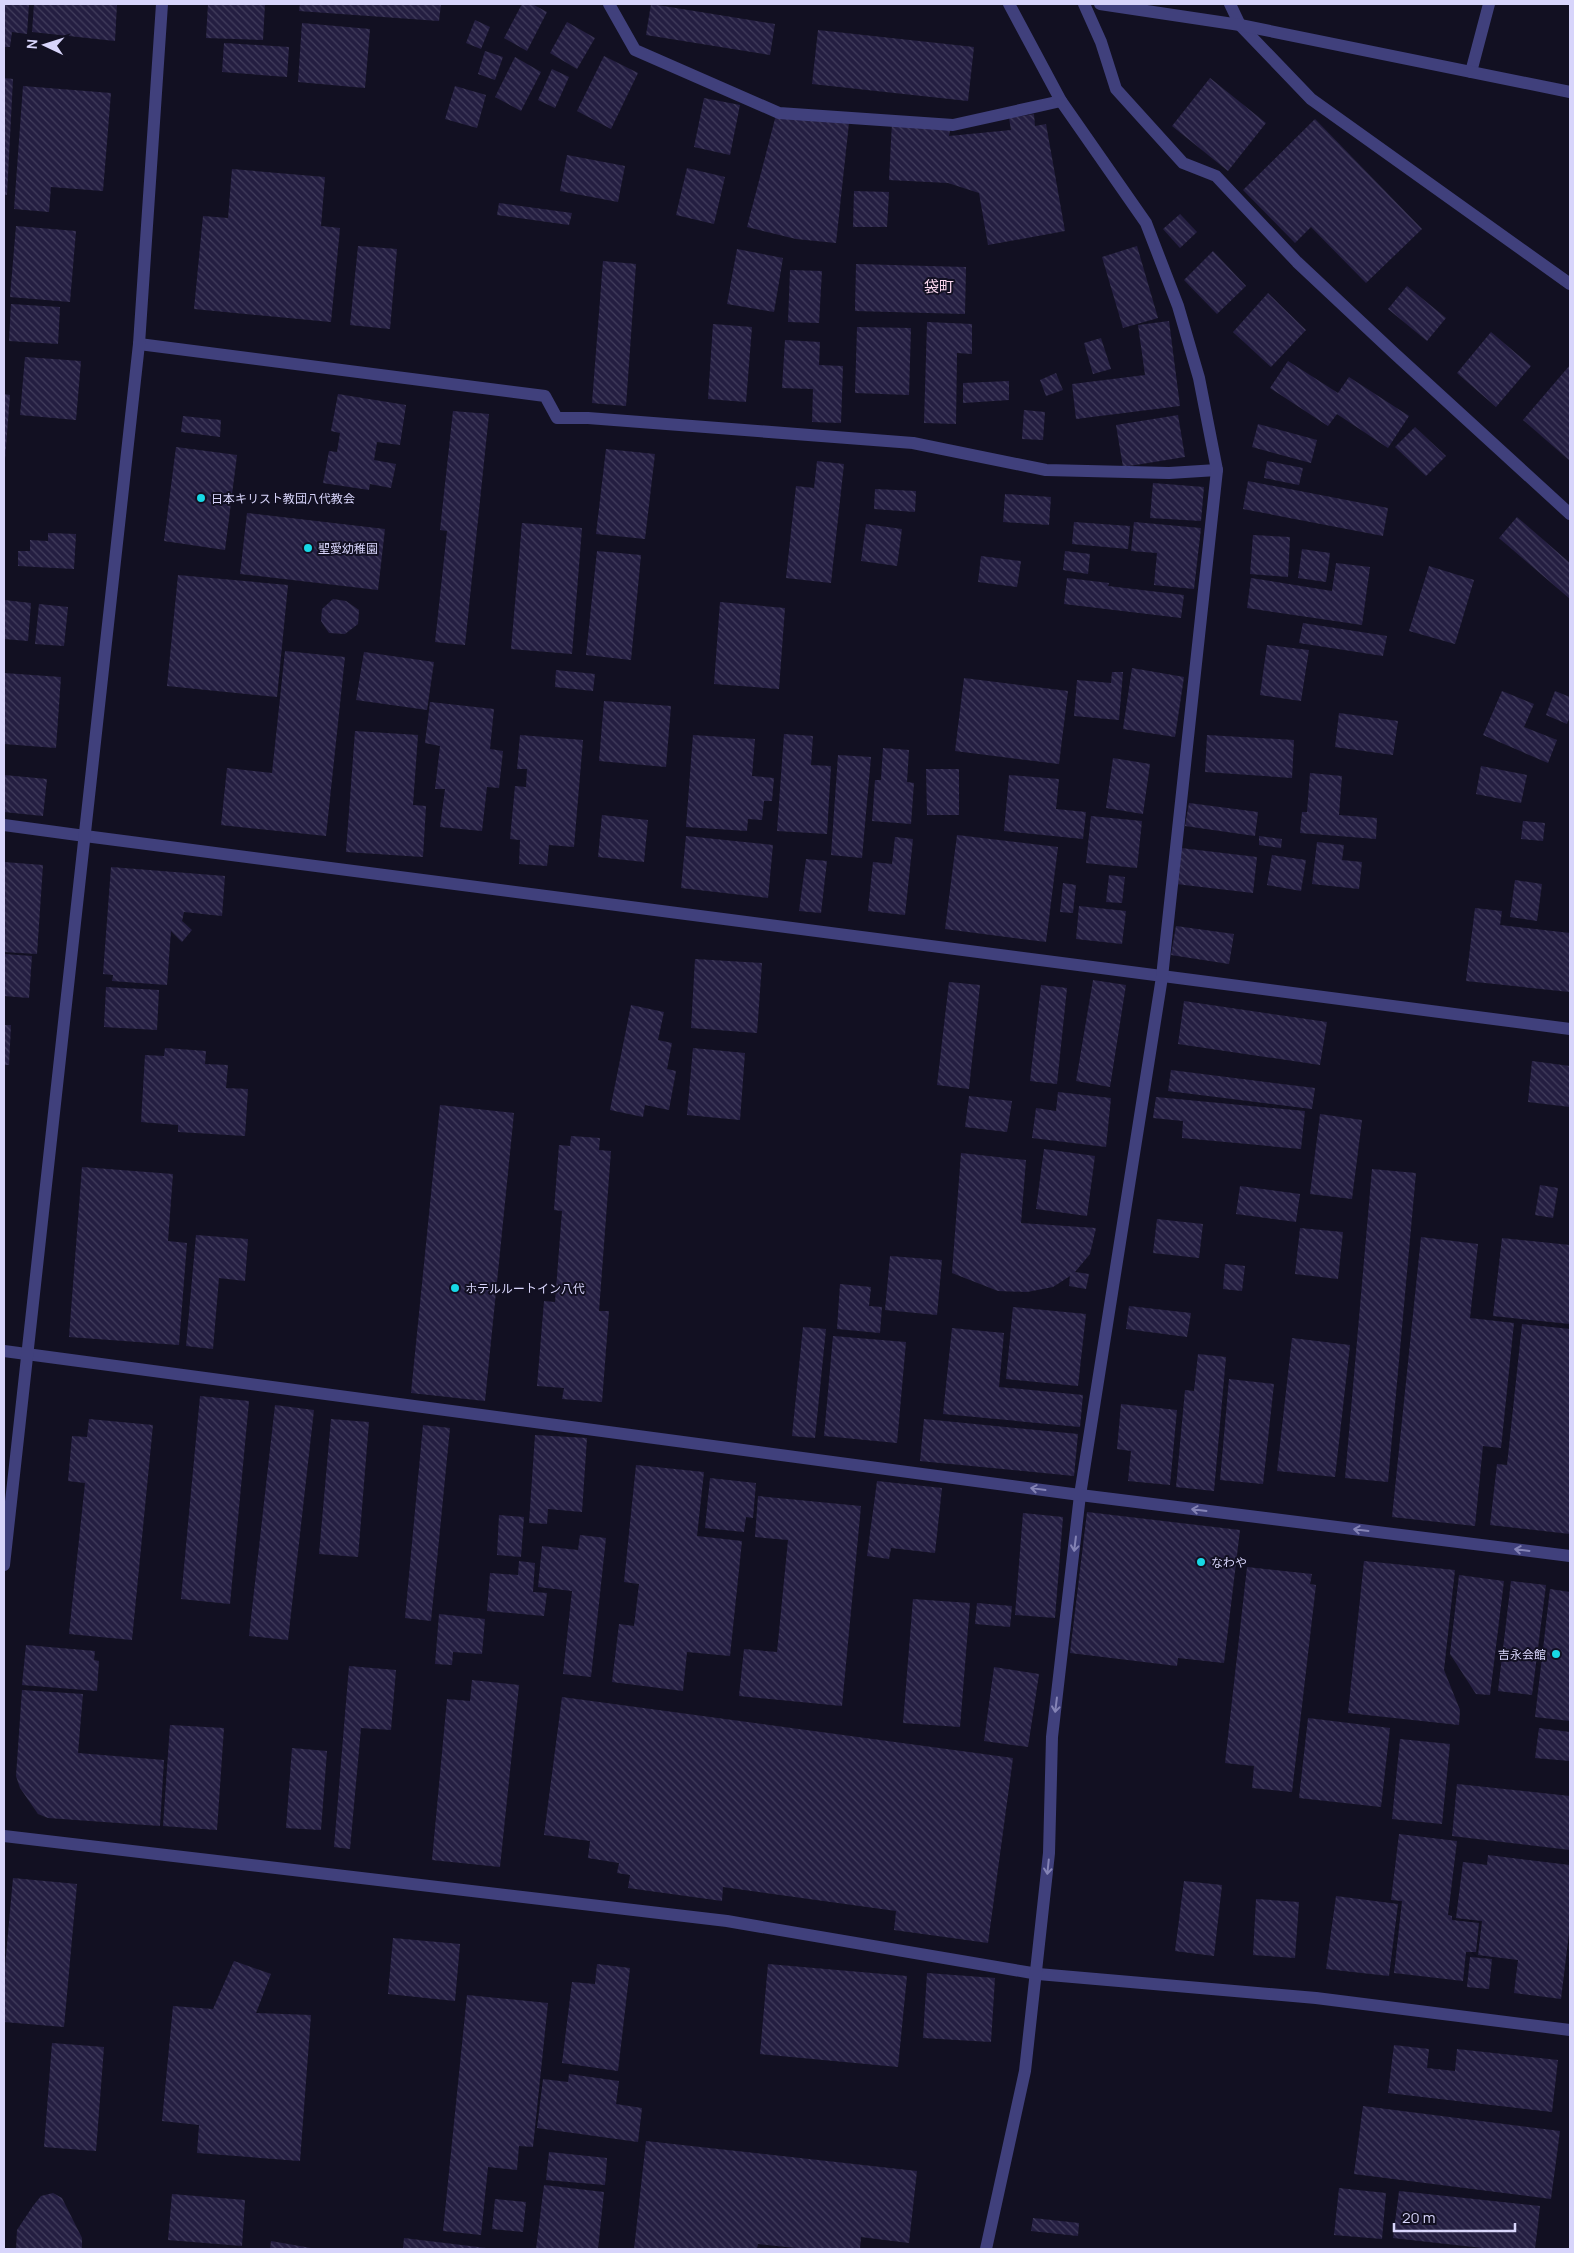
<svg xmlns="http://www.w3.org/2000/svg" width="1574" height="2253" font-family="Manrope,'Noto Sans JP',sans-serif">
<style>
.building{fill:url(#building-back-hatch)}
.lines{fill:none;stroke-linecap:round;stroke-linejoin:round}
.minor{stroke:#40407c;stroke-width:12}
.tertiary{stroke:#40407c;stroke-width:12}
.oneway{stroke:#8483b5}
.poi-dot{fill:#17d8e5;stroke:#121022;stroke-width:2}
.labels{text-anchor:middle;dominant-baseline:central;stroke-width:4;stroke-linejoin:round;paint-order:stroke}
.poi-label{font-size:12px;fill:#d8d5fb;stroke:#121022;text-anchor:start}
.quarter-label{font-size:15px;fill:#fbd7ef;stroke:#121022}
</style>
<defs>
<pattern id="building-back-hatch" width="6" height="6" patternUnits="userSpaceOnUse" patternTransform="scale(1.25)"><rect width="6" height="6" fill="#241e41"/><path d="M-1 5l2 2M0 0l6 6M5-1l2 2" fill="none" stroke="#433e5d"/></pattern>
</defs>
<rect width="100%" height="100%" fill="#121022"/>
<g class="building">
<polygon points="4,4 29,4 27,34 12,32 10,47 4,47"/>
<polygon points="34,4 117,4 115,41 32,32"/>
<polygon points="208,4 265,4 263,40 206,38"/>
<polygon points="300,4 441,4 439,21 299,11"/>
<polygon points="522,4 532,4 547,12 527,51 504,38"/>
<polygon points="651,4 775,24 770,55 646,35"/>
<polygon points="475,20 490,27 481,49 466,43"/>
<polygon points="567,22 595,38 577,69 550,53"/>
<polygon points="302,23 370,29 365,88 298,82"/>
<polygon points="818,30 974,47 968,101 812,84"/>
<polygon points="224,43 289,47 287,77 222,72"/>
<polygon points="485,51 503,57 495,80 478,74"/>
<polygon points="604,56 638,73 611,129 577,111"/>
<polygon points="515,57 541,72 521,111 495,97"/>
<polygon points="552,69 569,77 555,108 538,100"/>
<polygon points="4,78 13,79 7,195 4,195"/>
<polygon points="1210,78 1266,123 1228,171 1172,126"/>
<polygon points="23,86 111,93 103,191 51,187 49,212 14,209"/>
<polygon points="455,86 486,95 477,128 445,119"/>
<polygon points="704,98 740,105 730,155 694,147"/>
<polygon points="777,111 849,123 836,243 796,239 747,227"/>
<polygon points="1034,114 1035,126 1046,124 1065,231 988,245 979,193 948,183 889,180 892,122 951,125 949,136 1011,130 1009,118"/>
<polygon points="1315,119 1422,229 1366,283 1311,227 1295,243 1243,190"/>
<polygon points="567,155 625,166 618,202 560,191"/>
<polygon points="687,168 725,177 714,224 676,215"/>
<polygon points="232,169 325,177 321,226 340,228 331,322 194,309 203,216 228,218"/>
<polygon points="854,191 889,192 887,227 853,227"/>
<polygon points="499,203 572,213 569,225 497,215"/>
<polygon points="1180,214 1197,232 1180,248 1163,229"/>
<polygon points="16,226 76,231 70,302 10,297"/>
<polygon points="358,246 397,249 390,329 350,325"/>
<polygon points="1137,246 1158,318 1123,328 1102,257"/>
<polygon points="737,249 783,258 774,312 727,304"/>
<polygon points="1213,251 1246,286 1217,314 1184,280"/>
<polygon points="603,261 636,264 626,406 592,403"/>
<polygon points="856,264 966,267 965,314 855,311"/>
<polygon points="790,270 822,271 819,323 788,322"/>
<polygon points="1407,286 1446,318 1427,341 1388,309"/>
<polygon points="1268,293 1306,330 1271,367 1233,332"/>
<polygon points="11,304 60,307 58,344 9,341"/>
<polygon points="1169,321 1180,406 1076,419 1072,384 1145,375 1138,325"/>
<polygon points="927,322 972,324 972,354 957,353 956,424 924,423"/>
<polygon points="713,324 752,327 746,402 708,399"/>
<polygon points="857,327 911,328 909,395 855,393"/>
<polygon points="1491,332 1531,366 1496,407 1457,373"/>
<polygon points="1101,338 1111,369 1093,374 1084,343"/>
<polygon points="785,340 820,342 819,365 843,366 841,423 812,422 813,389 782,388"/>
<polygon points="25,357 81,361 76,420 20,415"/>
<polygon points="1288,361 1338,393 1349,377 1409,416 1388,448 1337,414 1328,426 1270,388"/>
<polygon points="1570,365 1570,461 1523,420"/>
<polygon points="1056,373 1063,390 1046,396 1040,380"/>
<polygon points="1009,381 1009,400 963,403 963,383"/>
<polygon points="4,394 10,395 5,459 4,459"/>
<polygon points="338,394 406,405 400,445 377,442 374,460 396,464 391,488 370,484 369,490 323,483 329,451 337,452 340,433 331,431"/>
<polygon points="1024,410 1045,412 1043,440 1022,439"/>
<polygon points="453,411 489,414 465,645 435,642 447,531 440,530"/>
<polygon points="1178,415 1185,457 1123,467 1116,425"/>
<polygon points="183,416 221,420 220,437 181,432"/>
<polygon points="1258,424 1317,440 1311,463 1252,447"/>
<polygon points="1415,427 1446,456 1426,476 1395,447"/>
<polygon points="176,447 237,455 225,550 164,541"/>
<polygon points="606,449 655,454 645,539 596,534"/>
<polygon points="817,461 844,464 831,583 786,578 796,486 814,488"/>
<polygon points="1267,461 1303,468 1299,485 1264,478"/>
<polygon points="1248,481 1388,508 1383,536 1243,509"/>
<polygon points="1153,483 1204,487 1201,521 1150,518"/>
<polygon points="875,489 916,491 915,512 874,509"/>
<polygon points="1005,494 1051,497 1049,525 1003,522"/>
<polygon points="247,513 385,529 378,590 240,574"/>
<polygon points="1517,517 1570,563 1570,599 1499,538"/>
<polygon points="1074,522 1130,526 1128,549 1072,544"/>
<polygon points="1134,522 1201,528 1194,589 1154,585 1157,553 1131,551"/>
<polygon points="522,523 582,528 572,654 511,649"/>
<polygon points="866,524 902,529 897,566 861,561"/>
<polygon points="48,533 76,534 74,569 18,566 18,551 30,551 30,540 48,541"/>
<polygon points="1253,535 1290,537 1288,577 1250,574"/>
<polygon points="1302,549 1330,553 1326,582 1298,578"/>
<polygon points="597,551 641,555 631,660 586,655"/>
<polygon points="1065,551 1090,554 1088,574 1063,570"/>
<polygon points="981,556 1021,561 1017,587 978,582"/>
<polygon points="1336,563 1370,567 1362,625 1247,608 1251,578 1332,591"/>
<polygon points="1429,566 1474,580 1455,644 1409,631"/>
<polygon points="178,575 288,585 277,697 167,686"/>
<polygon points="1067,578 1109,583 1108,586 1184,595 1181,618 1064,604"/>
<polygon points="333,599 346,601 359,610 358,624 345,634 329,633 321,621 322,609"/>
<polygon points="4,600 31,603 28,641 4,639"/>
<polygon points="720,602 785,608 779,689 714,684"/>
<polygon points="39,604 68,607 64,646 35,644"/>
<polygon points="1303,623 1387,636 1383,656 1299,643"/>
<polygon points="1267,645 1309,650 1301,701 1260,695"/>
<polygon points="285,651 345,657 326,836 221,825 227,768 272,773"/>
<polygon points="364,652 434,662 427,710 356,700"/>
<polygon points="1132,668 1184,677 1175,737 1123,729"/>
<polygon points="556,670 595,674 593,691 555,687"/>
<polygon points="1112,672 1123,672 1119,720 1074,716 1077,680 1111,683"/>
<polygon points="4,673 61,677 56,748 4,744"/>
<polygon points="964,678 1068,691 1059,764 955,751"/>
<polygon points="1502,691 1534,704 1524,727 1557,740 1548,763 1483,735"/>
<polygon points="1555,691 1570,697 1570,716 1567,724 1546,715"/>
<polygon points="604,701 671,706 666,767 599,761"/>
<polygon points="430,702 494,709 490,749 503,751 499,788 487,787 482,831 440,827 445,789 435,789 440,746 425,743"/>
<polygon points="1339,713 1398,721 1393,755 1335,747"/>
<polygon points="355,731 418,735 413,805 426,806 423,857 346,852"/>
<polygon points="784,734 813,736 811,765 831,766 827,834 777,831"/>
<polygon points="520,735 583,740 574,847 549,845 547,866 519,864 520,840 510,839 515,786 526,787 527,769 517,769"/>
<polygon points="693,735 755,739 752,776 774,778 772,801 764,801 762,820 748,819 747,831 686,827"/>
<polygon points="1207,735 1294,740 1292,778 1205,772"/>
<polygon points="883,748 909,750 907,782 914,783 911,824 872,821 875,780 881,780"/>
<polygon points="838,755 871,757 862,858 831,855"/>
<polygon points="1113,758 1150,764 1143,814 1106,808"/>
<polygon points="1481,766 1527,775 1521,803 1476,794"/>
<polygon points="926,769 959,769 959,815 927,815"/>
<polygon points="1310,773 1342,776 1339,815 1377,818 1376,839 1300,833 1302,812 1307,812"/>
<polygon points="4,775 47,779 43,816 4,812"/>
<polygon points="1009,775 1059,779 1056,809 1086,812 1083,839 1004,831"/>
<polygon points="1189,803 1258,812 1255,836 1185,826"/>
<polygon points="602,815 648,820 644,862 598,857"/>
<polygon points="1091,816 1142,821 1137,868 1086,863"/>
<polygon points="1523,821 1545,823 1543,841 1521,839"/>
<polygon points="957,835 1058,847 1046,942 945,929"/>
<polygon points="686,836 773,845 768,898 681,888"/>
<polygon points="1259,836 1282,839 1281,848 1259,845"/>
<polygon points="895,837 913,839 905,915 868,911 873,862 892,864"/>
<polygon points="1317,842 1344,845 1342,860 1362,862 1359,889 1312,884"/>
<polygon points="1181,848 1257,857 1253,893 1176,884"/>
<polygon points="1272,855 1306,860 1301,891 1267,885"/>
<polygon points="806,859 827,861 821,913 799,911"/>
<polygon points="4,862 43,865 37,954 4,952"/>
<polygon points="111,867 225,876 222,916 184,912 182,921 192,930 182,942 171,931 167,985 112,981 113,975 103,974"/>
<polygon points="1109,875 1125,877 1122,903 1106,902"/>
<polygon points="1515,880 1542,884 1537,921 1510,917"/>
<polygon points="1063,883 1076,885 1073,913 1060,912"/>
<polygon points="1079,906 1126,911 1122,944 1076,939"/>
<polygon points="1475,908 1502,911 1500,925 1570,933 1570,992 1466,981"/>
<polygon points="1176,926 1234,934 1229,964 1171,955"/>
<polygon points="4,954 32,956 29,998 4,996"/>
<polygon points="695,959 762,963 757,1033 691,1028"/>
<polygon points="1093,980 1126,985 1110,1087 1076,1081"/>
<polygon points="949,982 980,985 969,1089 937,1085"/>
<polygon points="1041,985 1067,988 1057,1084 1030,1081"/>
<polygon points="106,987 159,990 157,1030 104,1027"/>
<polygon points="1184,1001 1327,1022 1320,1065 1178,1044"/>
<polygon points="631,1005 664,1012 658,1040 672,1043 667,1069 676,1071 669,1110 645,1105 643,1117 610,1110"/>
<polygon points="4,1025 11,1025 9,1065 4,1065"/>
<polygon points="165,1048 206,1051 205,1064 228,1065 226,1088 248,1089 245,1136 178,1132 178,1125 141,1122 145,1055 164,1056"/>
<polygon points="693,1048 745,1053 740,1120 687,1115"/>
<polygon points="1532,1061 1570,1066 1570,1107 1528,1102"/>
<polygon points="1171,1070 1315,1088 1312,1109 1168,1091"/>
<polygon points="1058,1092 1111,1098 1106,1147 1032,1138 1036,1108 1056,1111"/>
<polygon points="969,1096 1012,1101 1007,1132 965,1127"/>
<polygon points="1156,1097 1305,1111 1301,1149 1182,1138 1183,1121 1153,1118"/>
<polygon points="440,1105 514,1113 485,1401 411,1393"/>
<polygon points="1320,1114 1362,1120 1352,1199 1310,1194"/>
<polygon points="571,1136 600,1138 599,1150 611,1151 599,1311 609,1311 602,1402 562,1399 564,1388 537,1386 544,1301 555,1302 562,1211 554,1210 559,1145 570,1146"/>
<polygon points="1044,1149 1095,1156 1087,1216 1036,1209"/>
<polygon points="961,1153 1026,1160 1021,1223 1096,1228 1090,1254 1075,1272 1089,1274 1086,1289 1069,1286 1070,1276 1053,1287 1027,1292 998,1291 952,1273"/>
<polygon points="82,1167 173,1174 168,1241 187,1243 179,1345 69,1337"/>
<polygon points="1372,1169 1416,1173 1388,1482 1345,1478"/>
<polygon points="1540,1185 1558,1188 1553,1218 1535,1215"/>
<polygon points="1240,1186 1300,1194 1296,1222 1236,1214"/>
<polygon points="1157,1219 1203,1224 1199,1258 1153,1253"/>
<polygon points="1300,1228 1343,1232 1338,1279 1295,1274"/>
<polygon points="196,1235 248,1239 245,1281 219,1278 213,1349 186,1346"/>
<polygon points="1421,1237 1478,1244 1470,1318 1514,1323 1501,1448 1483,1446 1475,1526 1392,1517"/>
<polygon points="1502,1238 1570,1245 1570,1324 1493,1316"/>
<polygon points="890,1256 942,1260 937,1315 885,1310"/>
<polygon points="1225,1264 1245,1266 1242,1291 1223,1289"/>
<polygon points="840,1284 871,1287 869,1306 882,1307 880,1333 837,1329"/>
<polygon points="1129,1306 1191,1313 1187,1337 1126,1329"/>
<polygon points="1013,1307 1086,1314 1078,1386 1006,1379"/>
<polygon points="1522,1324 1570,1329 1570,1534 1490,1525 1497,1464 1507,1465"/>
<polygon points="803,1327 826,1329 815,1438 792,1436"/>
<polygon points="952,1328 1004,1333 999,1387 1083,1395 1080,1427 943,1414"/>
<polygon points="833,1336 906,1342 897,1443 824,1436"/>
<polygon points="1292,1338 1350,1345 1335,1477 1277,1471"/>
<polygon points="1198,1354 1226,1357 1214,1491 1176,1487 1185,1390 1194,1391"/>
<polygon points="1229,1379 1274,1384 1263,1484 1220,1480"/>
<polygon points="200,1396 249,1401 230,1604 181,1599"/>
<polygon points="1121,1404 1177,1410 1170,1485 1128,1481 1131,1451 1117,1449"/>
<polygon points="275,1405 314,1410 288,1640 249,1636"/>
<polygon points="89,1419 153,1425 132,1640 69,1634 85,1483 68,1481 72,1436 87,1437"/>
<polygon points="331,1419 369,1422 358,1557 319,1554"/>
<polygon points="924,1419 1078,1434 1074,1476 920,1461"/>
<polygon points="423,1425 450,1428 431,1621 405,1618"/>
<polygon points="535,1435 587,1438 582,1512 548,1509 547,1524 529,1523"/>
<polygon points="636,1465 704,1472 697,1536 742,1541 730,1656 687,1652 683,1691 612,1682 619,1624 634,1626 639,1584 624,1582"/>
<polygon points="710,1478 756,1483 753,1518 746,1517 744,1532 705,1528"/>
<polygon points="877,1481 942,1488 935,1553 891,1548 889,1559 867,1556"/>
<polygon points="758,1496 861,1506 842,1706 739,1696 744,1649 777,1652 788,1540 755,1537"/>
<polygon points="1087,1512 1240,1530 1224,1663 1178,1658 1177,1666 1070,1653"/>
<polygon points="1023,1513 1063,1517 1055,1618 1015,1615"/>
<polygon points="499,1515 524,1517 521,1557 497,1555"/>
<polygon points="580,1535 606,1538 591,1677 563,1674 572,1591 538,1587 542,1546 578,1550"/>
<polygon points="519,1561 535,1563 533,1592 547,1593 544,1616 487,1611 490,1573 518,1575"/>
<polygon points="1364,1561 1455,1570 1444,1670 1460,1710 1459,1725 1348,1713"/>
<polygon points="1247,1567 1312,1574 1310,1584 1316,1585 1292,1792 1252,1788 1254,1766 1225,1763"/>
<polygon points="1459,1575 1504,1581 1490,1695 1476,1694 1450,1654"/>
<polygon points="1511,1581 1546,1585 1532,1695 1498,1691"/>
<polygon points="1550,1589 1570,1592 1570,1721 1535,1717"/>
<polygon points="913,1599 970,1603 960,1727 903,1723"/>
<polygon points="977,1603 1012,1606 1010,1627 975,1624"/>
<polygon points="439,1614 485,1619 482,1654 453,1652 452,1665 435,1664"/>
<polygon points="26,1645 95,1651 94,1660 99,1661 97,1691 22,1685"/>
<polygon points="349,1666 396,1670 391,1730 361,1728 350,1849 334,1847"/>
<polygon points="994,1667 1039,1674 1028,1747 984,1741"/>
<polygon points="472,1680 519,1685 500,1867 432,1860 447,1699 470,1701"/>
<polygon points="22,1690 83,1694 78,1753 164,1760 160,1826 48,1818 38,1814 20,1788 16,1776"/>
<polygon points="562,1697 1013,1758 988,1943 894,1930 896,1911 723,1887 722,1901 628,1888 630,1875 617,1873 619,1863 588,1858 590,1841 544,1835"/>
<polygon points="1308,1718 1390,1728 1381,1807 1299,1798"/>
<polygon points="170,1725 224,1728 217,1830 163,1826"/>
<polygon points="1539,1728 1570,1732 1570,1761 1535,1758"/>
<polygon points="1400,1739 1450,1744 1442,1824 1392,1819"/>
<polygon points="292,1748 327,1751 321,1830 286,1828"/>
<polygon points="1457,1784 1570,1796 1570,1850 1452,1836"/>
<polygon points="1399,1834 1457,1841 1448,1915 1452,1916 1452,1920 1479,1923 1476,1952 1466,1952 1463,1981 1394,1973 1402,1901 1391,1900"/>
<polygon points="1488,1855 1570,1865 1570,1925 1561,1999 1514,1993 1518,1960 1478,1955 1482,1921 1456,1918 1463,1862 1487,1865"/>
<polygon points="13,1878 77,1884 64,2027 4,2022 4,1978"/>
<polygon points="1184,1881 1222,1885 1214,1956 1175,1951"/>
<polygon points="1336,1896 1398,1904 1389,1976 1326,1969"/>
<polygon points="1256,1899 1299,1902 1295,1958 1253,1955"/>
<polygon points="393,1938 460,1944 455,2001 388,1994"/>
<polygon points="1470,1957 1492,1959 1489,1989 1467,1987"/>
<polygon points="234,1961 271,1974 256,2013 311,2015 300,2161 197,2153 199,2125 162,2121 173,2006 213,2009"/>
<polygon points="597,1964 630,1968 618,2071 562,2063 572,1982 595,1984"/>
<polygon points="768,1964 907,1976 898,2067 760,2054"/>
<polygon points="927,1973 995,1978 991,2042 923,2038"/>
<polygon points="467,1995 548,2003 533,2147 519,2146 517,2170 488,2167 481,2235 443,2231"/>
<polygon points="52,2043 104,2047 96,2151 44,2147"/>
<polygon points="1394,2045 1429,2049 1427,2068 1455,2071 1457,2049 1558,2060 1552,2112 1388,2093"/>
<polygon points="569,2074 619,2081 616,2104 642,2108 638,2142 537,2128 543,2079 568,2082"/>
<polygon points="1363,2106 1560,2131 1551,2199 1354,2174"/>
<polygon points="646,2141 917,2171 909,2243 861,2237 860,2249 806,2249 758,2244 757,2249 634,2249"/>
<polygon points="549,2152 607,2158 605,2185 546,2180"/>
<polygon points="544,2185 604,2192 598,2249 536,2249"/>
<polygon points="1339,2188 1386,2193 1382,2239 1334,2235"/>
<polygon points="1399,2191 1540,2206 1535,2249 1491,2249 1393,2238"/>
<polygon points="53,2193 62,2198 82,2238 82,2249 16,2249 17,2230 33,2206 41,2196"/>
<polygon points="172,2194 245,2200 242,2246 168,2240"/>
<polygon points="495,2199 526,2202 523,2232 492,2229"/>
<polygon points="1033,2218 1079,2223 1078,2236 1031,2231"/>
<polygon points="404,2238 486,2248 486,2249 403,2249"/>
<polygon points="271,2241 311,2248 311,2249 270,2249"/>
</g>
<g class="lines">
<g class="minor">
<polyline points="609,4 635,50 779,113 953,125 1061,101"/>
<polyline points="1084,4 1101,42 1116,89 1183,163 1216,176 1297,262 1394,353 1570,514"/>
<polyline points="1230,4 1240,25 1311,99 1570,284"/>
<polyline points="1471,72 1489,4"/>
<polyline points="139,344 545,396 557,418 588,418 913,443 1046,470 1169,473 1217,470"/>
<polyline points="85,836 1570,1029"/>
<polyline points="4,1836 727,1921 1038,1974 1316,1998 1570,2030"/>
<polyline points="986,2249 1025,2071 1049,1853 1052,1737 1080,1495 1162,977 1217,470 1199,378 1178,306 1146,223 1061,101 1009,4"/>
</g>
<g class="tertiary">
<polyline points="1100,4 1240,25 1570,92"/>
<polyline points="4,825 85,836"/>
<polyline points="4,1351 1080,1495 1570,1556"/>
<polyline points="4,1565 139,344 162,4"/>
</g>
</g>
<defs><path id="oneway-shaft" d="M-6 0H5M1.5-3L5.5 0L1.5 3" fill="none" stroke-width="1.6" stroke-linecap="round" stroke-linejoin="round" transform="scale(1.25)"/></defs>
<g class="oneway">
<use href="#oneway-shaft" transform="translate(1038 1489) rotate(-172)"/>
<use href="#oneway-shaft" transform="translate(1199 1510) rotate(-173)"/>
<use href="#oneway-shaft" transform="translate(1361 1530) rotate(-173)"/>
<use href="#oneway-shaft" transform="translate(1075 1544) rotate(97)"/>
<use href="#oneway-shaft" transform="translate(1522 1550) rotate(-173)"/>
<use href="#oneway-shaft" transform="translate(1056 1705) rotate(97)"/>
<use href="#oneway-shaft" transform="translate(1048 1867) rotate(96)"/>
</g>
<g class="poi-dot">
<circle cx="201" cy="498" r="5"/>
<circle cx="308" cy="548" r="5"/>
<circle cx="455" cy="1288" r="5"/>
<circle cx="1201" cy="1562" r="5"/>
<circle cx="1556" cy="1654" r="5"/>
</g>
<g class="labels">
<g class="poi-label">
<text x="211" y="498">日本キリスト教団八代教会</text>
<text x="318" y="548">聖愛幼稚園</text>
<text x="465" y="1288">ホテルルートイン八代</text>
<text x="1211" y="1562">なわや</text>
<text x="1546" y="1654" text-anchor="end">吉永会館</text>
</g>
<g class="quarter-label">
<text x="939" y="286">袋町</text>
</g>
</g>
<rect width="1574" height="2253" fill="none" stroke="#d8d5fb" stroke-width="10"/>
<g transform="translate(45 45) rotate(274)" stroke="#121022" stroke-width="4" paint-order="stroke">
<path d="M0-4L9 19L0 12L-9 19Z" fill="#d8d5fb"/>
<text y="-8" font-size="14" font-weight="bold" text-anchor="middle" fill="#d8d5fb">N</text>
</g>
<path d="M1394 2223v8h121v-8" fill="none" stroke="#d8d5fb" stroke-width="2.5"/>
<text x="1402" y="2223" font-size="15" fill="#d8d5fb" stroke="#121022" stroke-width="4" paint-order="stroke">20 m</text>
</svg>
